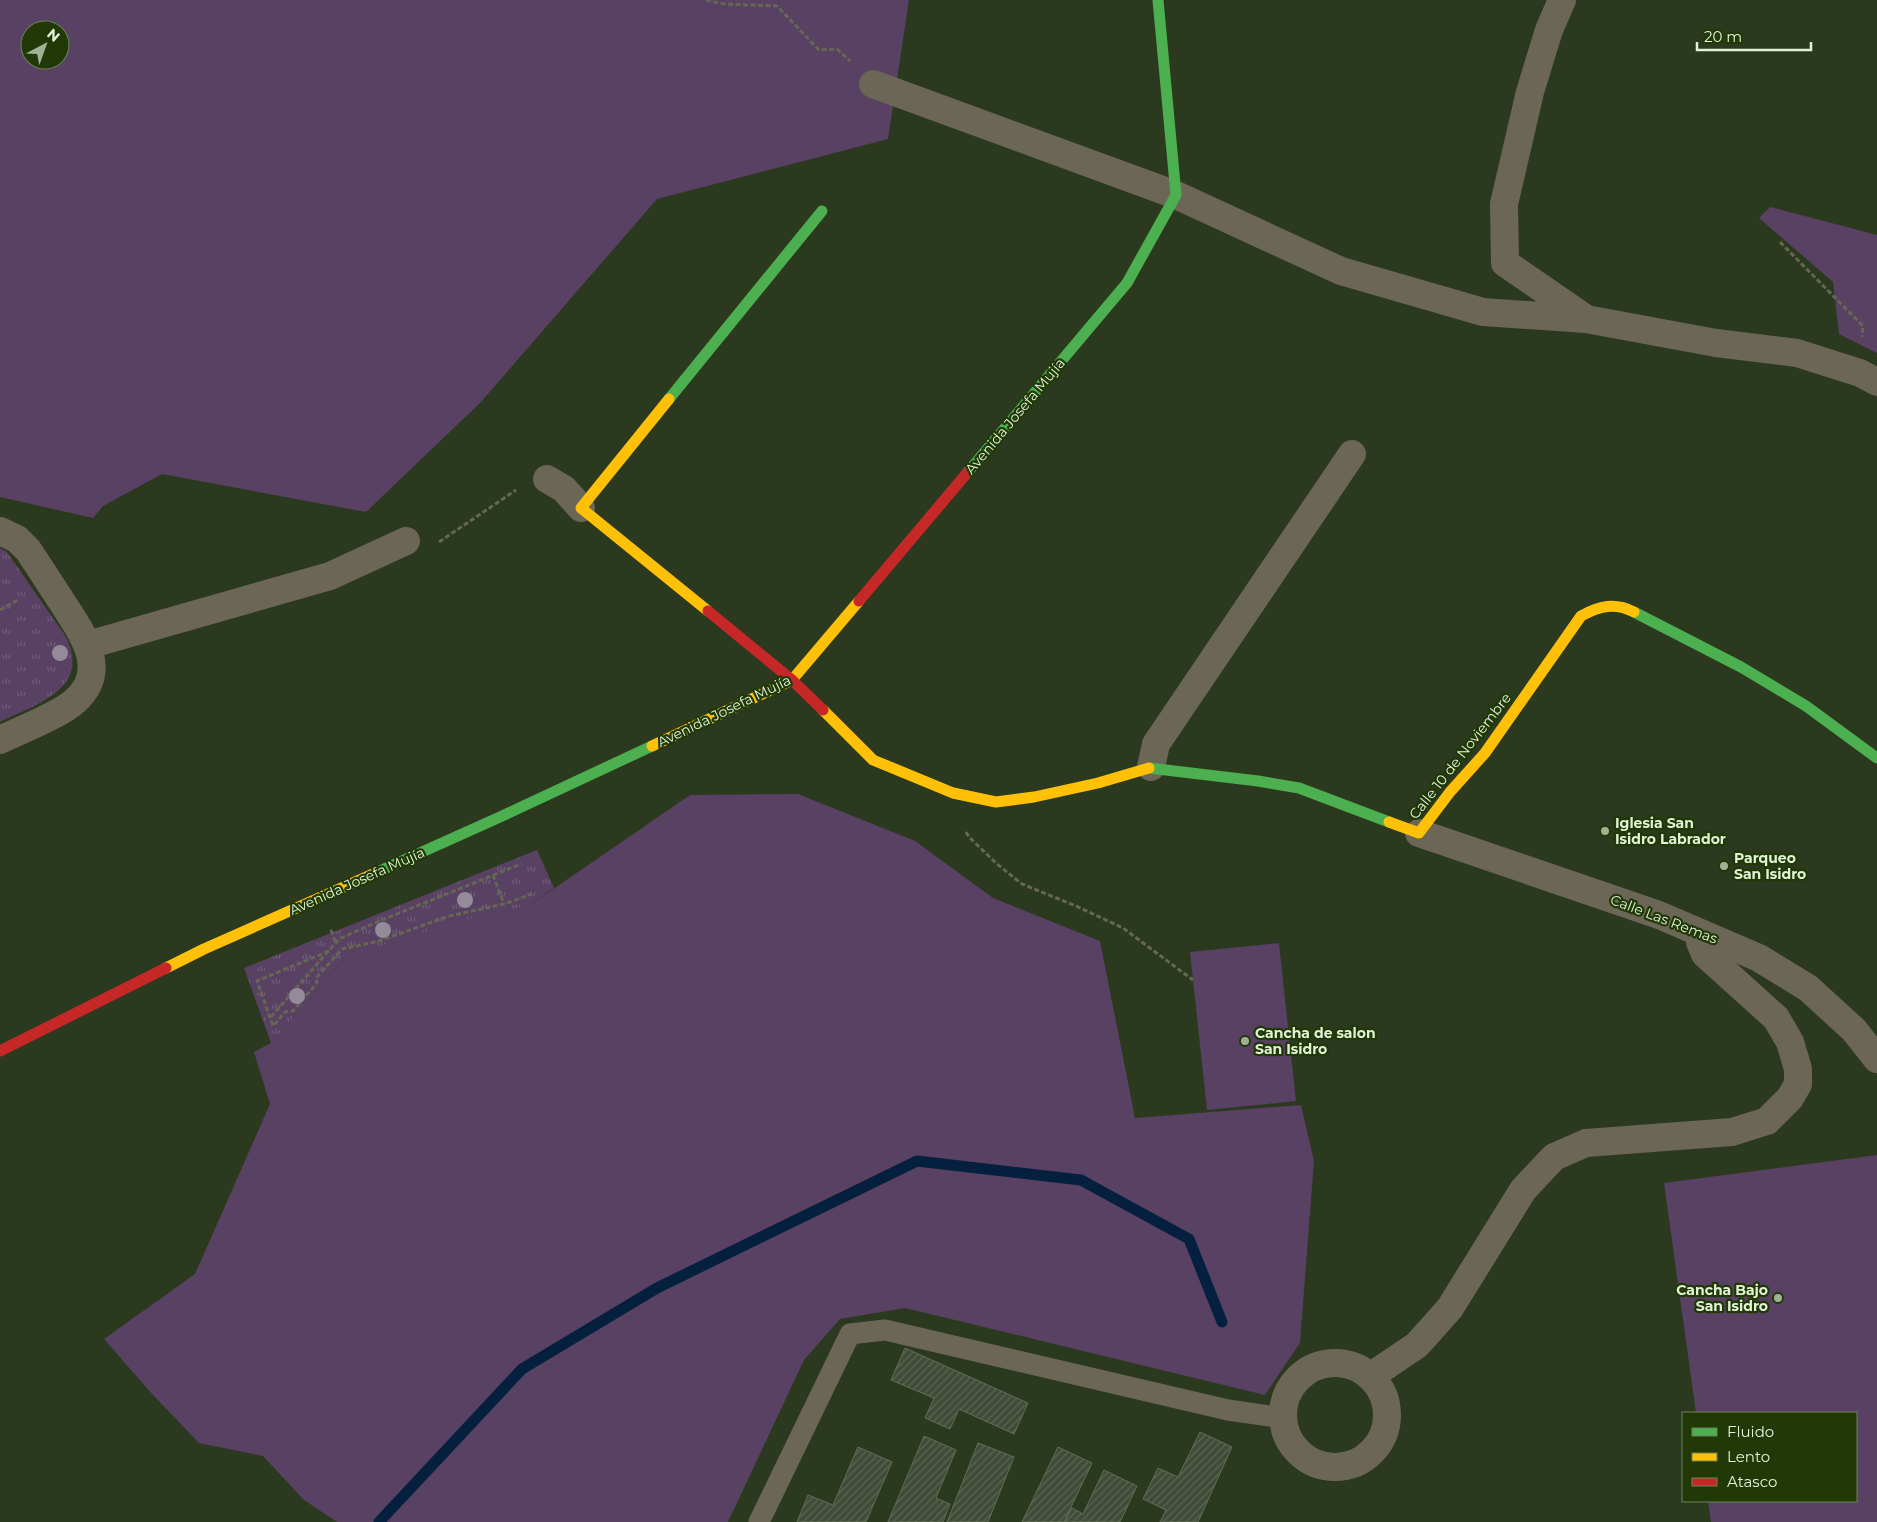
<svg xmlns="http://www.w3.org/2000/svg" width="1877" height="1522" font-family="Montserrat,sans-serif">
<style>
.grass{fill:#584163;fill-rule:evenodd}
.park{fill:url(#park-tufts)}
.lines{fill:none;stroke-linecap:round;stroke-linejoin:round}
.stream{stroke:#04203e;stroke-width:11}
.building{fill:url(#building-hatch);stroke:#626e58}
.path{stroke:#665;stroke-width:3;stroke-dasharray:5 2.5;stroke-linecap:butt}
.lane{stroke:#6c6656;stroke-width:21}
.street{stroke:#6c6656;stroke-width:28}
.fast{stroke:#4caf50;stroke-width:11}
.slow{stroke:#ffc107;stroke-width:11}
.jam{stroke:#c62828;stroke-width:11}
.tree{fill:#958a9a}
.poi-dot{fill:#a1b196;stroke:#203907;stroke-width:2}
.labels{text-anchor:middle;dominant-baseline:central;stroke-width:4.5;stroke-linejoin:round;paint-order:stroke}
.street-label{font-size:14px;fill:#e1f2d7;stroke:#203907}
.poi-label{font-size:14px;font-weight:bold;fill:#e1f2d7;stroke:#203907;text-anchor:start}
</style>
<defs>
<pattern id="park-tufts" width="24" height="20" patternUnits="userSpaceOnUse" patternTransform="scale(1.25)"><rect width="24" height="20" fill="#584163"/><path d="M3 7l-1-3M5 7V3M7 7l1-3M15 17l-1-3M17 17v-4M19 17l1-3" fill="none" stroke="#705d79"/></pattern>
<pattern id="building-hatch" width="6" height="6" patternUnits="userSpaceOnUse" patternTransform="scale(1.25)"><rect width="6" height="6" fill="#404c37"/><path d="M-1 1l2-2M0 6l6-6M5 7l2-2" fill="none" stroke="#5b6653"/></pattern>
</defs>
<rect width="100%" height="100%" fill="#2b391e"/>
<g class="grass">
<path d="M0 0H909L888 139 657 199 481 402 366 512 162 474 103 506 93 518 0 497ZM30 30H60V60H30Z"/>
<polygon points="1770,207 1877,235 1877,353 1839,334 1833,282 1759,218"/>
<polygon points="798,794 915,841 993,898 1100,941 1135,1118 1301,1105 1314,1161 1300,1343 1265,1395 905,1308 840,1319 804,1360 728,1522 337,1522 304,1500 263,1456 199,1443 152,1394 104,1339 195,1274 270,1104 254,1052 271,1043 345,958 451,922 530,905 690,795"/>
<polygon points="1279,943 1296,1101 1207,1110 1190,952"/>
<polygon points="1877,1155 1877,1522 1711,1522 1708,1501 1856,1501 1856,1413 1696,1413 1664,1183"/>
</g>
<g class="park">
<path d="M0 548 7 552 66 637C92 689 36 704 0 722Z"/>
<polygon points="537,850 554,888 530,905 451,923 345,958 271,1043 244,968"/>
</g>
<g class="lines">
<polyline class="stream" points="379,1522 522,1369 657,1288 917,1161 1081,1180 1189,1239 1222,1322"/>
</g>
<g class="building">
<polygon points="905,1348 1028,1403 1014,1434 959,1409 950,1429 925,1418 934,1398 891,1380"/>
<polygon points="1200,1432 1232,1447 1198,1522 1160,1522 1166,1510 1143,1499 1158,1468 1178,1477"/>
<polygon points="924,1436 956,1450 936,1498 950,1504 943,1522 888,1522"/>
<polygon points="978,1443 1014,1457 988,1522 947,1522"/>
<polygon points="858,1447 892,1462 866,1522 797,1522 808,1495 833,1505"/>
<polygon points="1058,1447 1092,1463 1064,1522 1022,1522"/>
<polygon points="1104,1470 1137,1486 1120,1522 1065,1522 1072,1508 1083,1514"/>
</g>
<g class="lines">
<g class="path">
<polyline points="706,0 724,4 777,6 819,50 837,49 850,61"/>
<polyline points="1780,242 1863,326 1862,337"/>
<polyline points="439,542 516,490"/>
<polyline points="0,610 19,599"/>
<polyline points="966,832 969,837 997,864 1022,884 1076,906 1123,928 1193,980"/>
<polyline points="493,875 504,904"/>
<polyline points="331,930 336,944"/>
<polyline points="329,951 257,981 273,1026 285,1012 293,1011 317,983 316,978 342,949 379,941 449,916 504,904 532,894"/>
<polyline points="271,1017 339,939 372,924 521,864"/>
</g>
<polyline class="lane" points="759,1522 850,1334 885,1330 1228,1410 1283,1418"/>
<g class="street">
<polyline points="1562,0 1549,30 1530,92 1504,204 1505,263 1585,318"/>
<polyline points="873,84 1176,195 1341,271 1483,312 1586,319 1716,343 1797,353 1860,373 1877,382"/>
<polyline points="547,479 564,489 581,508"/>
<path d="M0 531 17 539 28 550C40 568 51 585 62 602 82 633 110 670 75 701 60 715 20 730 0 740"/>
<polyline points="88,645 330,576 406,541"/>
<polyline points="1151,767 1156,744 1352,454"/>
<polyline points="1419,833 1659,915 1759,958 1808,988 1854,1030 1877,1059"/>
<circle cx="1335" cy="1415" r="52"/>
<polyline points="1371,1376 1417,1345 1450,1308 1523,1190 1554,1157 1586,1143 1732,1132 1767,1121 1790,1098 1798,1084 1798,1069 1790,1042 1776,1018 1705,954 1700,942 1703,934"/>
</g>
<g class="fast">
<polyline points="669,399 822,211"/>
<polyline points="967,473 1127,283 1176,195 1158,0"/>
<polyline points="1634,612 1741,667 1806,706 1877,758"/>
<polyline points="1149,768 1258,781 1299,788 1389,822"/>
<polyline points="373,874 500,817 652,746"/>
</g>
<g class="slow">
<polyline points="669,399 581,508 708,611"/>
<polyline points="823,710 873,760 953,793 996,802 1034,797 1098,783 1149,768"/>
<polyline points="652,746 792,680 859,601"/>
<path d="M1389 822 1419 833 1450 792 1485 753 1581 616C1599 606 1615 602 1634 612"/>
<polyline points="166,968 204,949 373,874"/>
</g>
<g class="jam">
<polyline points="859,601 967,473"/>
<polyline points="708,611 792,680 823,710"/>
<polyline points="0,1051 166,968"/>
</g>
</g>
<g class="tree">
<circle cx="60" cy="653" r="8"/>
<circle cx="465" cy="900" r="8"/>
<circle cx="383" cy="930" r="8"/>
<circle cx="297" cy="996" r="8"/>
</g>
<g class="poi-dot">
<circle cx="1605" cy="831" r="5"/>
<circle cx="1724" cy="866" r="5"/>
<circle cx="1245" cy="1041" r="5"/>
<circle cx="1778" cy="1298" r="5"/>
</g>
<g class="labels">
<g class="street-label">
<text transform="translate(1015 416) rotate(-50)">Avenida Josefa Mujía</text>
<text transform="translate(724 711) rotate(-26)">Avenida Josefa Mujía</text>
<text transform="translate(1460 756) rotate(-52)">Calle 10 de Noviembre</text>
<text transform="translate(357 881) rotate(-24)">Avenida Josefa Mujía</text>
<text transform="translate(1664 919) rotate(21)">Calle Las Remas</text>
</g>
<g class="poi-label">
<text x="1615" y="823">Iglesia San<tspan x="1615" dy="16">Isidro Labrador</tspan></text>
<text x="1734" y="858">Parqueo<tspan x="1734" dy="16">San Isidro</tspan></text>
<text x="1255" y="1033">Cancha de salon<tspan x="1255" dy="16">San Isidro</tspan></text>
<text x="1768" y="1290" text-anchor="end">Cancha Bajo<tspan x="1768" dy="16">San Isidro</tspan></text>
</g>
</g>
<rect x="1682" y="1412" width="175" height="90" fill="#203907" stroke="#6d835a"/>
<rect x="1692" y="1428" width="25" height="8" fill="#4caf50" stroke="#6d835a"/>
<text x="1727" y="1437" font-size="15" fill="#e1f2d7">Fluido</text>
<rect x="1692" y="1453" width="25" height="8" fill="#ffc107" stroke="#6d835a"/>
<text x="1727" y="1462" font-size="15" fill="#e1f2d7">Lento</text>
<rect x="1692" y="1478" width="25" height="8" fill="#c62828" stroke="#6d835a"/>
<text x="1727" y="1487" font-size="15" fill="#e1f2d7">Atasco</text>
<g transform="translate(45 45) rotate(41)"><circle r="24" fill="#203907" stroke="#6d835a"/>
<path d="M0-4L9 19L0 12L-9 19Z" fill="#a1b196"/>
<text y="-8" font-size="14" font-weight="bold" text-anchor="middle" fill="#e1f2d7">N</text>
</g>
<path d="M1697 42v8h114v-8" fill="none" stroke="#e1f2d7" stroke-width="2.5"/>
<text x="1704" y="42" font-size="15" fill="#e1f2d7" stroke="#203907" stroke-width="4" paint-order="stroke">20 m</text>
</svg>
